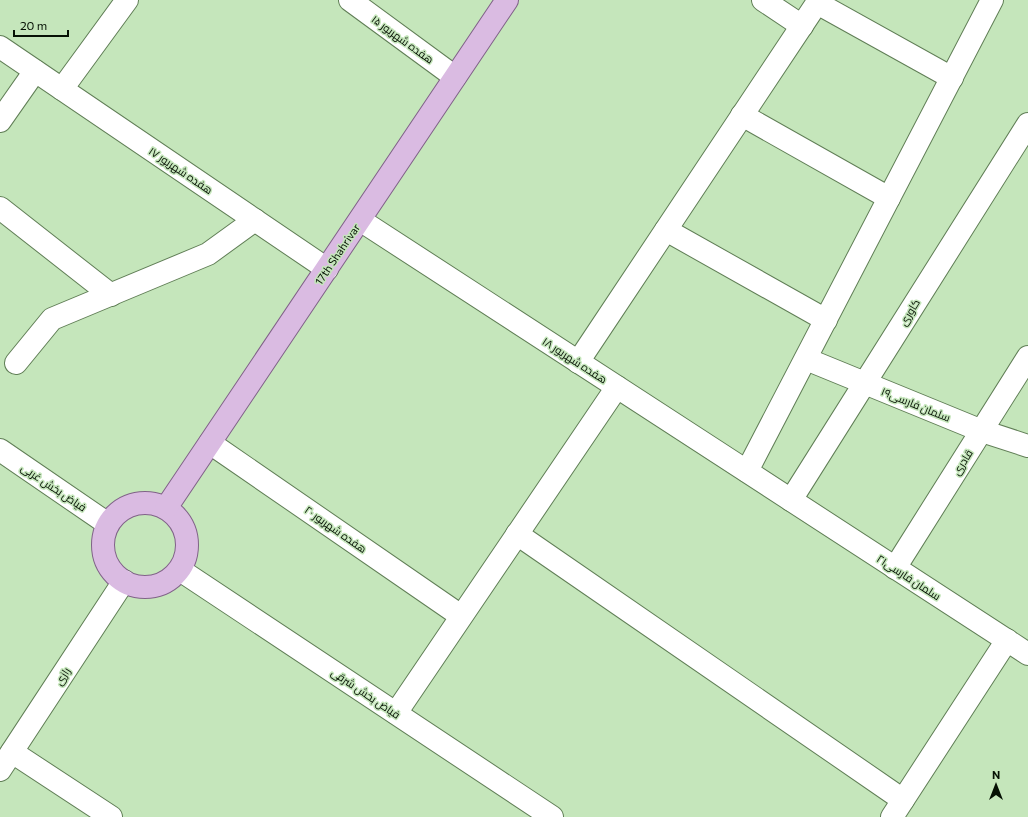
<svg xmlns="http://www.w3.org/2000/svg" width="1028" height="817" font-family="Commissioner,Cairo,sans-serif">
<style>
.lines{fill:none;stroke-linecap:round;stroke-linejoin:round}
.minor-casing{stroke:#607e56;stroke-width:24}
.major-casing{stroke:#806288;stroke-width:24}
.minor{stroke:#fff;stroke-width:22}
.major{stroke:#dabbe2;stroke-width:22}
.labels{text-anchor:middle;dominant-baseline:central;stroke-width:3;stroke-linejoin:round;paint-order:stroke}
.street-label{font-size:11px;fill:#061104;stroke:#c5e6bb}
</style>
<rect width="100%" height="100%" fill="#c5e6bb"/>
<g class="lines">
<g class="minor-casing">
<g id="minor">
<polyline points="350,0 455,77"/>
<polyline points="763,0 802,26"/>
<polyline points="817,3 952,78"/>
<polyline points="0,47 327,269"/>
<polyline points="62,89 127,0"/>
<polyline points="742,115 889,198"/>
<polyline points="0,121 35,71"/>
<polyline points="0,208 111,295"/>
<polyline points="360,220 1028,654"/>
<polyline points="666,230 826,320"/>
<polyline points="806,359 982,431 1028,446"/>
<polyline points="578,362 819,0"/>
<polyline points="16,363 52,319 208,254 255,220"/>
<polyline points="210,443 461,616"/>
<polyline points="0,450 108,524"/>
<polyline points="747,471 992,0"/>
<polyline points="791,500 1028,124"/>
<polyline points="517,534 903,800"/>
<polyline points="895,568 1028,357"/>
<polyline points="180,570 552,817"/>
<polyline points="396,713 617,387"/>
<polyline points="12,752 111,817"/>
<polyline points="0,770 124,581"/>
<polyline points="892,817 1007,640"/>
</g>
</g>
<g class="major-casing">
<g id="major">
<circle cx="145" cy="545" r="42"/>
<polyline points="166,508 507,0"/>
</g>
</g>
<use href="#minor" class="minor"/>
<use href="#major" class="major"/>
</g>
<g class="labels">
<g class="street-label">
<text transform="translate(403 39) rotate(36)">هفده شهریور ۱۵</text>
<text transform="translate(181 170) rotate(34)">هفده شهریور ۱۷</text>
<text transform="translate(337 254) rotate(-56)">17th Shahrivar</text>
<text transform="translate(909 312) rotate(-58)">کاوری</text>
<text transform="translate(575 360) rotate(33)">هفده شهریور ۱۸</text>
<text transform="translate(916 404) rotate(22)">سلمان فارسی۱۹</text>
<text transform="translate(962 462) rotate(-58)">قادری</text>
<text transform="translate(54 487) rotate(34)">فیاض بخش غربی</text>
<text transform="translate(336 529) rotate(35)">هفده شهریور ۲۰</text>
<text transform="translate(909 577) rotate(33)">سلمان فارسی۲۱</text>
<text transform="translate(62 676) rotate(-57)">رازی</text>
<text transform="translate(366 693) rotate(34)">فیاض بخش شرقی</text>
</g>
</g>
<g transform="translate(996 785)" stroke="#c5e6bb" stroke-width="3" paint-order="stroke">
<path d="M0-3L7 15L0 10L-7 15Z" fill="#061104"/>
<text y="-6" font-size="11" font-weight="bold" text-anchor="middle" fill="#061104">N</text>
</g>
<path d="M14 30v6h54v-6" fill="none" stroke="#061104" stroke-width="2"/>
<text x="20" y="30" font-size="12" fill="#061104" stroke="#c5e6bb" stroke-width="3" paint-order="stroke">20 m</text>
</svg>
